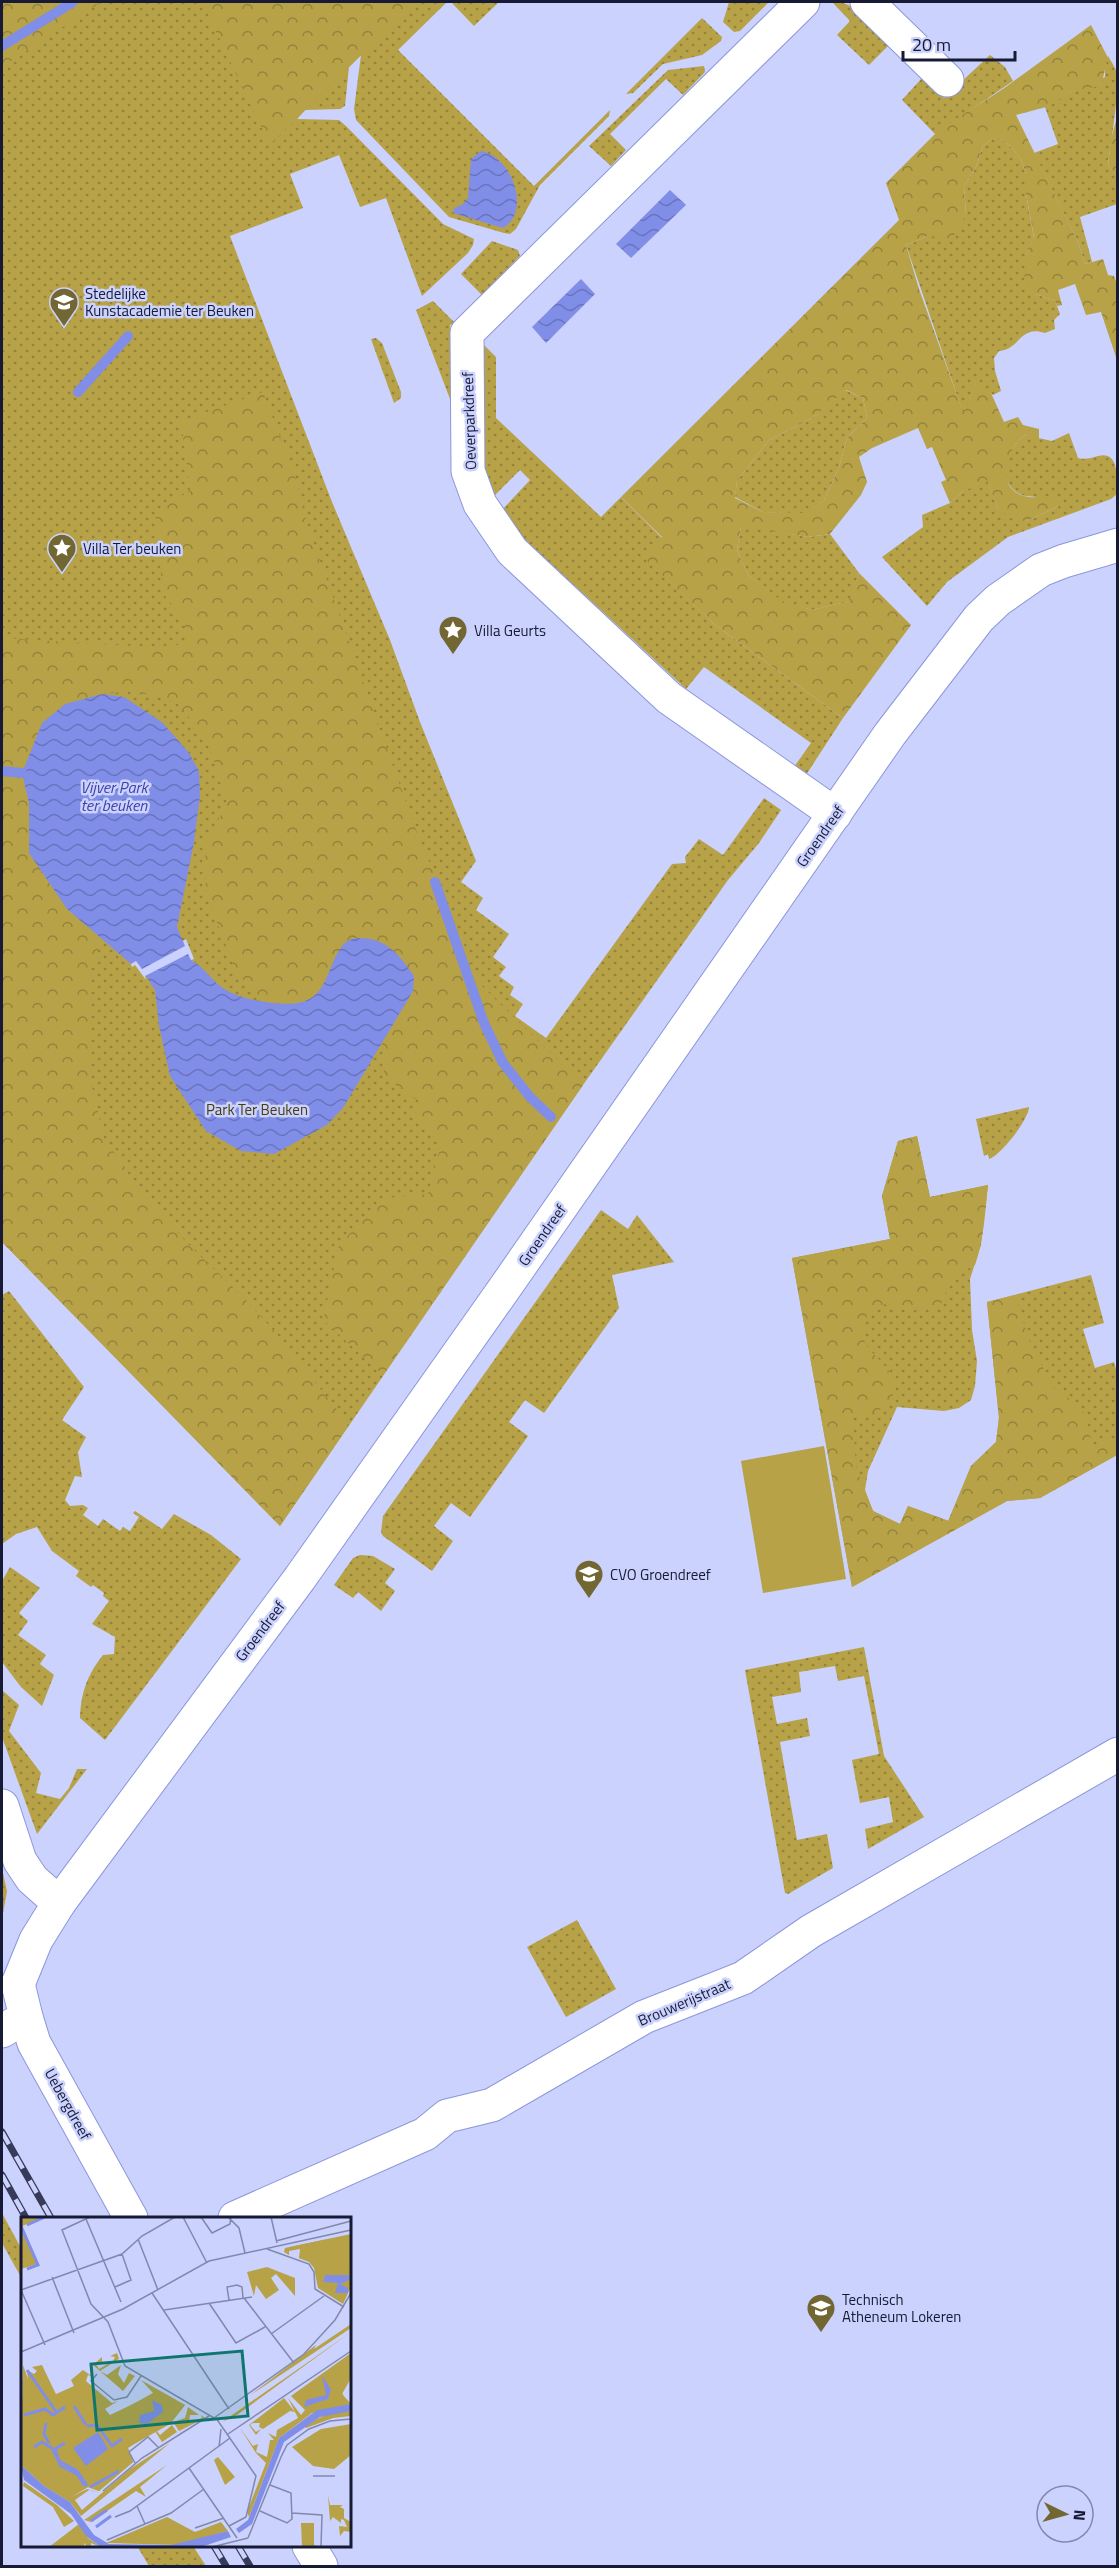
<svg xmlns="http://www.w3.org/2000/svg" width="1119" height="2568" font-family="'Titillium Web',sans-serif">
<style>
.green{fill:url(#green-dots)}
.forest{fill:url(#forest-crowns);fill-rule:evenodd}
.pitch{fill:#b7a247}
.water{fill:url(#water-waves)}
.pier{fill:#cad2fd}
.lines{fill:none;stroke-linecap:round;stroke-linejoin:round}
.stream{stroke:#818ee8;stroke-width:10}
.street-casing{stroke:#8c97db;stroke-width:35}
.secondary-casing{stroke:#8c97db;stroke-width:35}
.street{stroke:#fff;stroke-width:33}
.secondary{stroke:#fff;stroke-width:33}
.rail-casing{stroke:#373b59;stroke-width:7}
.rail{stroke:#cad2fd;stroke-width:4.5;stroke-dasharray:14;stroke-linecap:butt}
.labels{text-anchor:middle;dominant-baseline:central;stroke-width:5;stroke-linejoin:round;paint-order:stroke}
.poi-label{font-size:15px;fill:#171a35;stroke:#cad2fd;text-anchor:start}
.street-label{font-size:15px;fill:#171a35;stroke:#cad2fd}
.park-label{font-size:15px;fill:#473d0c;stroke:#cad2fd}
.water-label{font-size:16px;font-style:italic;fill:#3e40a9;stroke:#cad2fd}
.inset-river{fill:none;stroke:#818ee8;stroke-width:3}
.inset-road{fill:none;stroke:#8288ad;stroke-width:1.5}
.view{fill:#0f766e;fill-opacity:0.15;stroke:#0f766e;stroke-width:3}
.inset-edge{fill:none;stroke:#171a35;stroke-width:3}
</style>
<defs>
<pattern id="green-dots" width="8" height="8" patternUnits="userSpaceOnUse" patternTransform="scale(1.5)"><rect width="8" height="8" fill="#b7a247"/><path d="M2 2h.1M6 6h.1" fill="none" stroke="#94833c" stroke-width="1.8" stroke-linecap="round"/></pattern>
<pattern id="forest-crowns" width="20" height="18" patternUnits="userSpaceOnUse" patternTransform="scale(1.5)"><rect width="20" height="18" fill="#b7a247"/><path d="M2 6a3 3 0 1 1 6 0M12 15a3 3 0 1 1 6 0" fill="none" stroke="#94833c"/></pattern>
<pattern id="water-waves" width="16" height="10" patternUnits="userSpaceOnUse" patternTransform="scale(1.5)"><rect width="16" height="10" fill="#818ee8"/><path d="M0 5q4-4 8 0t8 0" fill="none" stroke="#6973bd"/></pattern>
</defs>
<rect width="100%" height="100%" fill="#cad2fd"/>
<g class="green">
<polygon points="2,2 447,2 398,50 534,186 610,110 609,116 540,185 516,229 510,234 504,233 449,217 356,120 354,109 361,55 349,67 345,106 340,109 305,110 297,119 339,120 346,126 443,224 474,239 473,245 468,253 422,296 386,198 360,207 339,155 290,174 303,208 230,236 332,502 390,640 420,722 476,861 461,882 483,898 476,910 509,934 493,957 506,967 499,976 514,987 510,995 523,1004 515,1016 546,1038 672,864 686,863 685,857 699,839 723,855 764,798 781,810 759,843 728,880 583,1085 280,1526 2,1242"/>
<polygon points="451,2 499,2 474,26"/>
<polygon points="729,2 769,2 740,31 734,32 723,22"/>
<path d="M836 2C857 2 875 30 889 45L869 65 837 35 850 21 833 3Z"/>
<polygon points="702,18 722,37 721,41 702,55 663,64 633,93 626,94"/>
<polygon points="990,55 1005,67 1013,81 935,134 902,100 922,78 944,98"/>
<path d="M1108 56C1111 61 1115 67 1117 73 1119 97 1111 139 1108 165L1117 176V204L1080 217 1092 262 1085 264 1078 242 1034 153 1058 144 1045 107 1071 91 1105 77V65Z"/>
<polygon points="704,66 705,72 683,95 666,79 610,134 626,150 611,166 589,146 668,70"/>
<path d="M992 139 1003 140 1011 147 1021 159 1026 174V194L1034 238 1026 255 1036 294 1055 301 1060 314 1054 320 1055 329 1045 333C1019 325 1021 349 999 351L994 358 995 371 1001 391 993 395 976 381 968 407 963 413 906 245 928 236 966 215 964 186 976 167 983 146Z"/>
<polygon points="492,241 518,250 520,256 482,295 461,274"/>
<polygon points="433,301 455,323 450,325 450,399 416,310"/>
<polygon points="376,338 382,343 401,392 401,398 394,403 371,339"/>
<polygon points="481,342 496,357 496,418 601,517 621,497 662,538 644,557 714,624 843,718 806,775 794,767 811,743 704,667 686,689 521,536 502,510 530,480 520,470 494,496 485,478"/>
<polygon points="845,390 863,398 867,418 847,438 839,467 824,501 806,514 763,512 735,497 737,481 769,440 814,417"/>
<path d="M1069 433 1078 458C1085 460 1091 458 1098 456 1119 450 1117 477 1117 494L1111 499 1008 537 947 582 927 606 882 557 923 527 922 515 950 503 962 492 987 479 998 509 1027 521 1059 506C1052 503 1044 498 1037 497 1029 496 1022 497 1015 491 995 475 1009 447 1025 435L1052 441Z"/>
<polygon points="741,525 808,537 830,534 859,573 850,601 812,610 782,602 748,575 737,550"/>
<path d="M1029 1107C1029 1119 1001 1155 989 1159L988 1154 984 1156 976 1119Z"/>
<polygon points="917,1136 930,1197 988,1185 981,1245 970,1279 972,1330 977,1361 975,1386 971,1400 959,1408 944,1411 897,1407 868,1471 865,1490 873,1511 900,1524 908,1506 948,1521 971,1466 996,1442 999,1418 987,1302 1091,1275 1104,1323 1083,1329 1095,1368 1114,1362 1117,1373 1117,1455 1040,1498 1007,1501 852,1587 792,1258 890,1239 882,1196 898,1141"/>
<polygon points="601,1210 628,1229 637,1215 674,1262 612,1275 619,1308 544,1413 525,1400 509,1422 528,1436 470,1517 451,1503 434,1526 453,1541 432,1571 383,1536 381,1532 383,1516"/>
<path d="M9 1291 84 1387 62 1420 86 1437 78 1452 82 1477 75 1476 65 1500 70 1506 83 1505 88 1508 83 1515 98 1526 103 1519 120 1531 123 1527 130 1531 139 1517 133 1513 135 1511 162 1529 174 1514 211 1535 241 1559 105 1740 80 1718C81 1693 87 1675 103 1655L114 1654 115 1637 92 1624 109 1601 103 1596 104 1593 93 1585 91 1587 76 1576 79 1571 52 1551 37 1527 16 1534 2 1544V1295Z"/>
<polygon points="360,1555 373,1556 395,1569 385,1583 395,1591 381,1611 358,1592 353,1598 334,1585 353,1558"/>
<polygon points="10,1567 40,1588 19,1613 28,1621 18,1635 46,1655 40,1664 54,1675 42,1706 21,1687 2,1662 2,1581"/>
<polygon points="864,1647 884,1756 924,1817 868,1849 865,1829 893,1822 889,1797 860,1803 852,1760 879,1754 864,1676 838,1681 835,1666 799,1672 801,1692 772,1697 777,1724 807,1718 810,1736 780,1742 797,1840 827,1834 833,1868 788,1894 785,1893 745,1670"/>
<polygon points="2,1690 19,1705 9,1731 41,1773 36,1793 60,1799 69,1788 77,1769 87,1769 37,1834 2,1737"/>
<polygon points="2,1869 7,1891 2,1919"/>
<polygon points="577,1920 616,1989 566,2017 527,1947"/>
<polygon points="2,2213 22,2250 22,2279 2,2243"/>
<polygon points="137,2546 193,2546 206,2566 149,2566"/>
</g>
<g class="forest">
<polygon points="2,2 101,2 2,67"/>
<polygon points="202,2 415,2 271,144 267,139"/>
<path d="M1091 25 1117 75 1108 57 1101 86 1071 91 1050 106 1016 115 1078 242 1085 264 1103 259 1108 275 1114 276 1117 284V360L1101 312 1086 315 1075 284 1058 290 1062 305 1057 306 1055 301 1036 294 1024 281 1026 255 1034 237 1026 194V174L1021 159 1011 147 1003 140 992 139 983 146 976 167 964 186 966 215 952 239 928 236 906 245 919 289 963 412 968 406 976 380 991 393 1004 422 1018 417 1023 425 1039 429V439L1025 435C1003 451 995 493 1029 497 1036 498 1045 496 1053 495L1059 506 1027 521 1012 519 998 509 987 480 962 492 950 503 941 482 946 480 932 447 927 449 918 428 872 448 859 457 867 482 861 495 830 534 808 537 741 526 737 550 748 575 782 601 812 610 849 601 859 573 911 625 843 718 714 624 643 557 662 537 621 497 899 220 886 183 940 129 1003 89ZM846 390 863 398 867 418 847 438 839 467 824 501 806 513 763 512 735 498 737 481 769 440 814 417Z"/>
<polygon points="1117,117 1117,176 1108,165 1111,139"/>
<path d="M263 392 294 473 307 524 416 830 481 985 583 1085 383 1375 323 1320 339 1244 386 1198 428 1194 441 1145 415 1120 418 1100 406 1094 384 1074 382 1041 413 992 344 943C333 964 324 1000 297 1004 286 1005 274 1003 264 1002L236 972 206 894 205 844 227 804 208 740 175 701 133 691 102 694 22 773 29 803V853L67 909 102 939 89 973V1070L103 1136 136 1185 190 1246 246 1300 283 1341 349 1425 280 1526 2 1242V638L150 647 187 644 182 617 164 595 155 532 156 513 190 490 181 421Z"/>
<path d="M917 1136 930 1197 988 1185C985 1212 984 1239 975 1265L948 1280 947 1290 941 1304C934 1307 926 1310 918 1310 896 1312 879 1291 865 1320 852 1350 891 1359 894 1384 895 1390 892 1397 891 1403L870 1415 853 1417 856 1468 873 1511 900 1524 908 1506 949 1521 971 1466 996 1442 999 1418 987 1302 1015 1295 1029 1340 1055 1391 1076 1402 1085 1415 1092 1445 1117 1440V1455L1040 1498 1007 1501 852 1587 792 1258 890 1239 882 1196 898 1141Z"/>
</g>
<polygon class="pitch" points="824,1446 846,1579 763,1593 741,1461"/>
<g class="water">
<path d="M481 151C510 155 533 211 503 228L453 213 454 208 462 205 468 198 471 159Z"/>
<polygon points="670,190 686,205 631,258 616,244"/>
<polygon points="581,279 595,294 546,343 532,327"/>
<path d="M102 694 124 697 163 723 189 753 199 771 200 796 194 842 177 927 191 960C205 967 212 982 226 990 243 1000 278 1006 298 1003 329 998 327 962 344 944 348 939 355 938 360 938 386 938 400 955 414 976L413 991 343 1108 327 1125 274 1154 241 1151 206 1131 170 1076 159 1026 155 990 136 961 131 964 67 909 29 853V803L22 773 42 723 65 704Z"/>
</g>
<polygon class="pier" points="186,939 194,959 191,960 188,954 145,976 146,980 135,965 132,967 131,964 136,961 142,969 185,946 183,941"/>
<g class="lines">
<g class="stream">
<polyline points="2,46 73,2"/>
<polyline points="78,392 128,336"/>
<polyline points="2,771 22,773"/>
<polyline points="435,882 484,1023 503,1063 530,1097 551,1117"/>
</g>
<g class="street-casing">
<g id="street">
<polyline points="803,2 467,333 468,471 480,504 512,551 669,698 835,814"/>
<polyline points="867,2 947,80"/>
<polyline points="2,1806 20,1861 32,1879 59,1903"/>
<polyline points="26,2017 34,2043 131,2218"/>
<polyline points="235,2218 425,2134 447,2116 492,2105 644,2017 743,1978 811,1931 1118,1754"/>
<polyline points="309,2546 321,2566"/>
</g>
</g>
<g class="secondary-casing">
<g id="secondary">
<polyline points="18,1984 36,1940 59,1903 300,1578 504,1289 890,734 979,618 998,600 1041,570 1064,561 1118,545"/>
<polyline points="2,2031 26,2017 18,1984"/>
</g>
</g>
<use href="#street" class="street"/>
<use href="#secondary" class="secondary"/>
<g class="rail-casing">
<g id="rail">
<polyline points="2,2132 51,2218"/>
<polyline points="2,2175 26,2218"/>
<polyline points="214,2546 226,2566"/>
<polyline points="238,2546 250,2566"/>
</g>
</g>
<use href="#rail" class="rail"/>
</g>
<defs>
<g id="school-pin" transform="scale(1.5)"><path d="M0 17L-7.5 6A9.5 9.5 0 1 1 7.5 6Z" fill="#726633" stroke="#cad2fd"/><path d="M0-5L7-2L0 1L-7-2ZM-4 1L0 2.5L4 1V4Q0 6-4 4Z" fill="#fff"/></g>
<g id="sight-pin" transform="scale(1.5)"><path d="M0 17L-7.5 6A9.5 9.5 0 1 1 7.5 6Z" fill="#726633" stroke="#cad2fd"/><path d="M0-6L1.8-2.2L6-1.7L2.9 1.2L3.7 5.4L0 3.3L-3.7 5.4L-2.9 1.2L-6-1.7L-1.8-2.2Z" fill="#fff"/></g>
</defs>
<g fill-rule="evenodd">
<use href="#school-pin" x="64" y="302"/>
<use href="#sight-pin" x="62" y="548"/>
<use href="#sight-pin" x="453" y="630"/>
<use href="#school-pin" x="589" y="1574"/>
<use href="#school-pin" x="821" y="2308"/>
</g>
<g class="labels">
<g class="poi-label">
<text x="85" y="293">Stedelijke<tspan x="85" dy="17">Kunstacademie ter Beuken</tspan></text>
<text x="83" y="548">Villa Ter beuken</text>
<text x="474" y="630">Villa Geurts</text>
<text x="610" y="1574">CVO Groendreef</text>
<text x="842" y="2299">Technisch<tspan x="842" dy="17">Atheneum Lokeren</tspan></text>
</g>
<g class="street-label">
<text transform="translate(469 421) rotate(-92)">Oeverparkdreef</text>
<text transform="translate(820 836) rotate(-55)">Groendreef</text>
<text transform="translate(542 1235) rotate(-55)">Groendreef</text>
<text transform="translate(260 1631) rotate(-53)">Groendreef</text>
<text transform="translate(684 2002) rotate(-23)">Brouwerijstraat</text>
<text transform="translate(68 2104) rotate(61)">Uebergdreef</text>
</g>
<g class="park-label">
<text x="257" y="1109">Park Ter Beuken</text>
</g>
<g class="water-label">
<text x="114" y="787">Vijver Park<tspan x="114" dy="18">ter beuken</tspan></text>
</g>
</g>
<g transform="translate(21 2217)">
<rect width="330" height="330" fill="#cad2fd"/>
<path d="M0 0H25L1 9 16 47 0 52ZM330 17V70L322 87 297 71 293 51 288 45 278 41 282 28 264 31ZM246 50 274 61V79L255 57 250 61 258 73 245 82 235 68 233 79 226 55ZM330 107V111L228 179 295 128 293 132ZM330 115 216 198 201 205 283 148ZM330 136V161L321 177 330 187 291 196 258 221 228 300 226 295 245 246 235 236 219 211 232 229 237 227 235 235 246 240 249 223H253L247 216 255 220 256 213 277 201 267 181 280 198 284 193 270 179ZM2 148 7 162 4 172 16 154 33 178 53 169 50 163 62 153 72 160 67 158 65 164 91 186 97 184 84 192 89 198 133 177 120 163 164 188 149 207 135 213 139 218 151 208 156 215 141 225 134 214 130 216 107 231 112 245 78 274 67 270 50 280 66 272 79 276 68 273 54 283 61 293 109 252 149 226 60 299 49 285 23 269 0 248ZM263 181 274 195 269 194 242 212 238 210 239 206H232L229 208 235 215 240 212 235 218 228 208ZM167 190 178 198H169L168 206 181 201 180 198 184 201 158 214 152 205 164 201ZM197 240 214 260 204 268 193 243ZM146 248 119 270 125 280 115 274 70 305 63 303ZM307 278 309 288H322L319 290 323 292V301L330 305V315L323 314 319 319 318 309 326 310 323 303 320 302V306L312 300 309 304ZM146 300 174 315 200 305 207 314 156 328 85 326ZM280 306H293V328L299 330 281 329ZM58 307 67 321 80 330 70 326V330L65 329 64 326 62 330H28Z" fill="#b7a247"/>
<path d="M330 20V48L324 51 316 49V35L312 51 278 41 279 32 268 34V38L263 35 264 31 302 23ZM96 136 98 142 79 154 86 158 100 148 97 157 103 166 108 156 114 159 102 174 72 148 81 140V146L75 147 78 152 92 144 94 140 89 139ZM330 138V161L321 176 325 183 288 193 279 174ZM21 148 41 190 60 176 83 196 73 203 90 225 101 221 107 231 112 245 78 274 67 270 48 281 19 264 0 242V181L22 184V187L12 189 20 191 24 186 23 182 15 176 3 174 1 165 7 162 6 153 13 157 16 154 11 150ZM49 204 53 212 63 214 65 221 77 215 87 230 52 231 41 225 43 205ZM137 173 155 183 152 187 144 181 132 183 130 188 134 192 119 197 117 205 142 201 158 185 164 188 149 207 108 230 102 218 114 213 113 199 100 200 98 195ZM330 194V199L312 201 285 211 283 208 309 196ZM3 265 36 288 53 304 43 310 32 290 2 269ZM166 313 178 318 176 321 137 327 121 324 123 319 149 321Z" fill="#b7a247" fill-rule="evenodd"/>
<path d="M330 207V238L313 252 292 249 271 230 300 212ZM88 236 97 251 69 269 60 255Z" fill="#b7a247"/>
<path d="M304 58H328V63L319 67 327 71V76H314L317 66 302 65ZM301 159 310 172 307 182 283 190 285 183 305 178ZM131 183 141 188 142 195 126 207 118 206 119 198 133 194ZM330 187V194L299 200 263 225 231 307 218 316 215 312 227 303 258 221 296 193ZM77 215 87 232 65 249 52 231ZM0 248 23 269 49 285 73 318 88 327 150 328 207 314 210 320 180 330H80L65 319 50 297 3 263Z" fill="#818ee8"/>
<path class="inset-river" d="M6 8 24 0M0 9 17 48 6 52M6 153 36 196M53 189 65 208M3 198 24 192 32 198 44 190M25 206 23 217 28 226M66 209 76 208 91 229 101 222M44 226 34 232 38 244 56 254 66 269M13 230 21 225 32 232M32 233 40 249 56 257 64 269M69 270 98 254M70 304 86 293M75 310 90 299"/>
<path class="inset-road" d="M69 0 41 13 70 87 87 105 104 149 193 201M162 0 186 46M180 0 191 16 209 7 210 0M207 0 218 11 224 36M250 0 256 26M65 2 100 85M117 22 137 73M255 24 330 4M246 32 288 47 293 55 294 72 323 90M31 60 53 116M94 70 110 63 101 37M0 73 101 37 121 19 154 0M0 73 24 128M131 76 208 192M223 81 273 146M208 83 206 70 216 68 221 70 222 81M188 86 215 126 244 110M143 93 231 80M250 117 303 79M0 135 102 92 188 44 330 13M76 157 70 164 93 183 106 180 120 159M193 201 283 137 314 103 330 76M195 201 235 259 225 300M207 217 330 134M198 230 200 212M260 240 266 228 288 212 309 204 330 202M114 246 108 235 127 220 137 230M168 251 216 321M292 259H314M82 274 121 241 188 199M116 289 124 307M239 294 266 306 271 302 270 276 249 268M271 296 301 298 300 330M94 300 109 294 209 221M208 309 225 300M174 311 203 301M227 321 260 240M86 323 150 296 183 272M191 330 227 321"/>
<path class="view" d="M221 134 227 199 76 213 70 147Z"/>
<rect width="330" height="330" class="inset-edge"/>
</g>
<rect width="1119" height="2568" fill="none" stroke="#171a35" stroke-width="6"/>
<g transform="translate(1065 2514) rotate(95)"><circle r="28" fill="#cad2fd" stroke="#8288ad" stroke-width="1.5"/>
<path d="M0-4.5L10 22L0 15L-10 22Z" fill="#726633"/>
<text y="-9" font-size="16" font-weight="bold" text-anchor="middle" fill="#171a35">N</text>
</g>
<path d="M903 51v9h112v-9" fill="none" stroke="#171a35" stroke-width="3"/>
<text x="912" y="51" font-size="18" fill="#171a35" stroke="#cad2fd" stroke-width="4.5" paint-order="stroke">20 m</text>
</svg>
